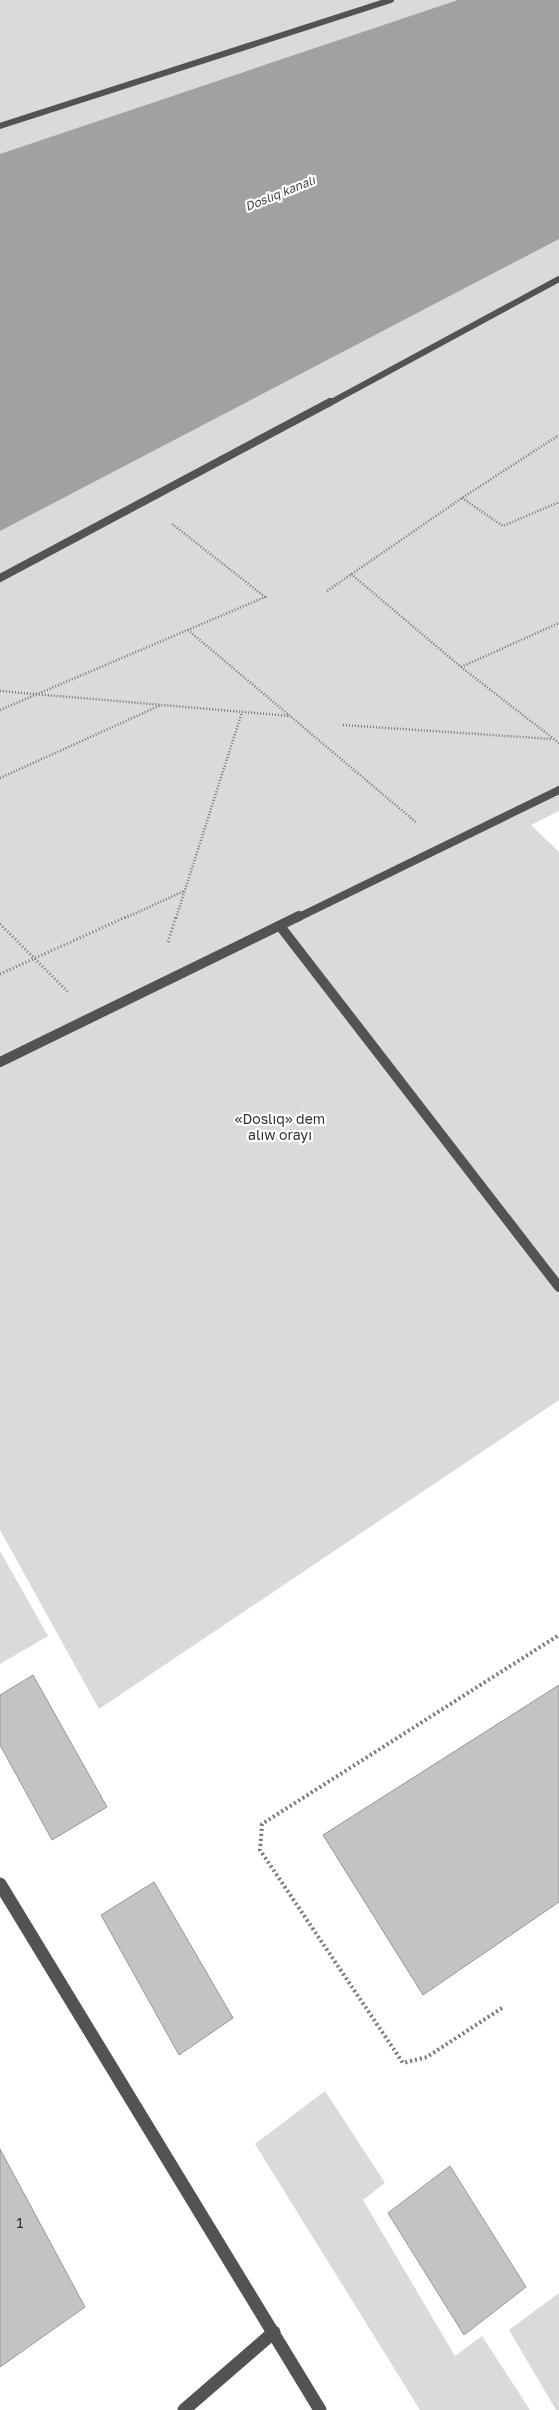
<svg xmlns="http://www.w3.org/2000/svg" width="559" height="2410" font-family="'Golos Text',sans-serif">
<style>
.green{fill:#dadada}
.water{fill:#a1a1a1}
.building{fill:#c3c3c3;stroke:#979797}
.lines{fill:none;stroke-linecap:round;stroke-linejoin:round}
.path-far2{stroke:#757575;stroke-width:2.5;stroke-dasharray:1 2;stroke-linecap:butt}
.path-far1{stroke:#757575;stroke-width:3;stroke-dasharray:1 2.5;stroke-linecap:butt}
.path{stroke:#757575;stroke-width:4;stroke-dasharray:2 3;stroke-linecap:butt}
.service-far2{stroke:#535353;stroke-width:8}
.service-far1{stroke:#535353;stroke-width:10}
.service{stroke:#535353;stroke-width:13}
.pedestrian-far1{stroke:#535353;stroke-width:6}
.pedestrian{stroke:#535353;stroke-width:8}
.labels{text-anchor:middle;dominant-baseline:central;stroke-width:4.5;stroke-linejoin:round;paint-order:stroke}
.far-water-label{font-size:12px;font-style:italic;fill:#424242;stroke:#fff}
.park-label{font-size:14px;fill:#313131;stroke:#fff}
.near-number-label{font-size:14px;fill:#313131}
</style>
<rect width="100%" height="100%" fill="#fff"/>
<g class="green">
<polygon points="0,0 559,0 559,811 531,825 559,852 559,1400 99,1709 0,1530"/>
<polygon points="0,1551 48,1636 0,1664"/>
<polygon points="325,2091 385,2183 363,2200 455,2356 482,2336 530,2410 420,2410 255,2144"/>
<polygon points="559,2293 559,2410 556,2410 509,2330"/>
</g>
<polygon class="water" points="458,0 559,0 559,239 0,531 0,154"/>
<g class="building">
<polygon points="33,1675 107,1807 52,1840 0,1745 0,1695"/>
<polygon points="559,1685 559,1902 423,1995 323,1835"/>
<polygon points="154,1882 233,2018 179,2055 101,1915"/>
<polygon points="0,2149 85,2307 0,2367"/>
<polygon points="450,2166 526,2287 464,2335 388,2213"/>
</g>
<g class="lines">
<g class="path-far2">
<polyline points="462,498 503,526 559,502"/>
<polyline points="351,574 461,667 559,743"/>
<polyline points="327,591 462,498 559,435"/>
<polyline points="188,630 417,823"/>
<polyline points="461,667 559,623"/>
<polyline points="0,691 290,716"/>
<polyline points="0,710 265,597 171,523"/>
<polyline points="343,725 552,739"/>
<polyline points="0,778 161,705"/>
<polyline points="125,918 184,891"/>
<polyline points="176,918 242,712"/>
</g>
<g class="path-far1">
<polyline points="0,924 68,992"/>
<polyline points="168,942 176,916"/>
<polyline points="0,974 128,916"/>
</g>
<polyline class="path" points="502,2008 427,2057 403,2063 260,1850 262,1824 559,1635"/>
<polyline class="service-far2" points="297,918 559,790"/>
<g class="service-far1">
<polyline points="280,926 559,1287"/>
<polyline points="0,1062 299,916"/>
</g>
<g class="service">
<polyline points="0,1884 320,2410"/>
<polyline points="184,2410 274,2332"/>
</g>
<g class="pedestrian-far1">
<polyline points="0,126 391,0"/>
<polyline points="328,404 559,279"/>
</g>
<polyline class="pedestrian" points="0,578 330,402"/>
</g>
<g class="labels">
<g class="far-water-label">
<text transform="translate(280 193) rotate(-22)">Doslıq kanalı</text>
</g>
<g class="park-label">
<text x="280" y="1118">«Doslıq» dem<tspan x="280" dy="16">alıw orayı</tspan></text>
</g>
<g class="near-number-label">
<text x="20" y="2222">1</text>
</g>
</g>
</svg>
